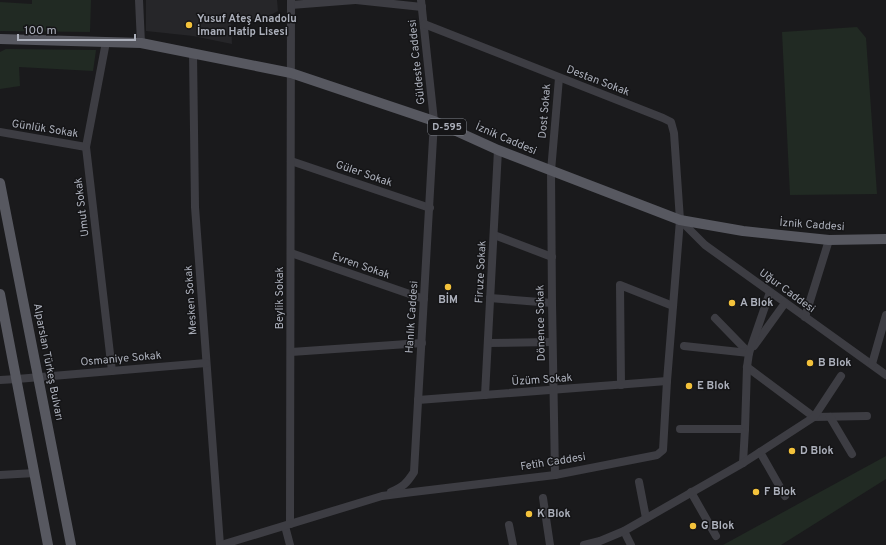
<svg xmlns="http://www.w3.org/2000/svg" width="886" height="545" font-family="Overpass,sans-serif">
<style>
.built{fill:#262629}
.green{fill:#212a23}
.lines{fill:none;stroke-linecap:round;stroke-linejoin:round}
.minor{stroke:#3d3d43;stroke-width:8}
.major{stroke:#575860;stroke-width:10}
.poi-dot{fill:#f3c23b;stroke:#151517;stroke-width:1.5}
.labels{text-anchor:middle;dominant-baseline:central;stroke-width:3;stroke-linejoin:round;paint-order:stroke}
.shield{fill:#151517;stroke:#7f828a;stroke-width:1}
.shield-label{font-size:10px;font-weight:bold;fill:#acb0bb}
.poi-label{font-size:11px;font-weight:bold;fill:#acb0bb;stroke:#151517;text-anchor:start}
.street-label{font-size:11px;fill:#acb0bb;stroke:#151517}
</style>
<rect width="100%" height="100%" fill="#1a1a1c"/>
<polygon class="built" points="146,0 277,0 278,11 263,19 231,19 232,44 193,36 146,31"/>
<g class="green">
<polygon points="32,0 91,0 90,32 0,31 0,2 32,4"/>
<polygon points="857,27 866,38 877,194 790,195 782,32"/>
<polygon points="6,49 96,50 93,71 19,67 20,86 0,89 0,52"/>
<polygon points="886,456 886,479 781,545 723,545"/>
</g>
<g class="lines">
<g class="minor">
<polyline points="139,0 141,43"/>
<polyline points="356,0 422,7"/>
<polyline points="291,5 355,0"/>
<polyline points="106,42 86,147 112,371"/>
<polyline points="193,53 195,207 220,545"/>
<polyline points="0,132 86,147"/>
<polyline points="291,161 430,208"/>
<polyline points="680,220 705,245 886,375"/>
<polyline points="494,235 552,257"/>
<polyline points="291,253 424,299"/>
<polyline points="490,298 552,303"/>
<polyline points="805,317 829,240"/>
<polyline points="715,318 749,353"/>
<polyline points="488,343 552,342"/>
<polyline points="684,346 749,353"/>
<polyline points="754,346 785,303"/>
<polyline points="291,352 422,343"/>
<polyline points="872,364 886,315"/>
<polyline points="747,367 814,417 867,416"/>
<polyline points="0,380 17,379 206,363"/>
<polyline points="621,385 620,285 673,306"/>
<polyline points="485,395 498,150"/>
<polyline points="418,400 667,381"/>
<polyline points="830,417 852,454"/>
<polyline points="680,429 745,429"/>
<polyline points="760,452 785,496"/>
<polyline points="743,463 745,429 747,367 749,353 770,292"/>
<polyline points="0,475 35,473"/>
<polyline points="555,475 552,303 551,171 559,78"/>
<polyline points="639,482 646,518"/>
<path d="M391 492C403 487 407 483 414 472L434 121 421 0"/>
<polyline points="691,492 716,536"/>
<polyline points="543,498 550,545"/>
<polyline points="290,524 291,0"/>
<polyline points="509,525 513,545"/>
<polyline points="285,526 290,545"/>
<polyline points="624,531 631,545"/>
<polyline points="221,545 382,496 413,492 555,475 657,455 663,450 667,381 680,220 674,133 671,122 663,118 424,24"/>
<polyline points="584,545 600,541 624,531 743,463 814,417 841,376"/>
</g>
<g class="major">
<polyline points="0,39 141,43 291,73 434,121 498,150 680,220 743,231 829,240 886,239"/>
<polyline points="0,183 71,545"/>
<polyline points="0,294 48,545"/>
</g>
</g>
<g class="poi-dot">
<circle cx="189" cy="25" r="4"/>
<circle cx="448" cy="287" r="4"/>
<circle cx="732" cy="303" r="4"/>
<circle cx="810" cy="363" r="4"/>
<circle cx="689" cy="386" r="4"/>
<circle cx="792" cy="451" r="4"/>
<circle cx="756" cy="492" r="4"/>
<circle cx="529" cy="514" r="4"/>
<circle cx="693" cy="526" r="4"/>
</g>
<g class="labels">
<rect class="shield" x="428" y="119" width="38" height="16" rx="3"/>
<g class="shield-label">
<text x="447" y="127">D-595</text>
</g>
<g class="poi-label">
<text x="197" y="19">Yusuf Ateş Anadolu<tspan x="197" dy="13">İmam Hatip Lisesi</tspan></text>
<text x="448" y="300" text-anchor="middle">BİM</text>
<text x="740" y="303">A Blok</text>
<text x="818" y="363">B Blok</text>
<text x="697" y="386">E Blok</text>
<text x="800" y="451">D Blok</text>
<text x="764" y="492">F Blok</text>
<text x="537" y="514">K Blok</text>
<text x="701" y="526">G Blok</text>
</g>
<g class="street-label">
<text transform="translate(417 62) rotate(-96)">Güldeste Caddesi</text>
<text transform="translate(598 81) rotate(21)">Destan Sokak</text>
<text transform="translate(545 111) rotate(-85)">Dost Sokak</text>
<text transform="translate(45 129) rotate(9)">Günlük Sokak</text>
<text transform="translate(506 139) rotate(23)">İznik Caddesi</text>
<text transform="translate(364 174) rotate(19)">Güler Sokak</text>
<text transform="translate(82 207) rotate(-97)">Umut Sokak</text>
<text transform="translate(812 225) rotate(4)">İznik Caddesi</text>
<text transform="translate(361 266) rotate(19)">Evren Sokak</text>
<text transform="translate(481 272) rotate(-87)">Firuze Sokak</text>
<text transform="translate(787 291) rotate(36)">Uğur Caddesi</text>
<text transform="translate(280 298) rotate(-90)">Beylik Sokak</text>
<text transform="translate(191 300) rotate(-94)">Mesken Sokak</text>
<text transform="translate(412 317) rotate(-86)">Hanlık Caddesi</text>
<text transform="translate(541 323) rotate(-91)">Dönence Sokak</text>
<text transform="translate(121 359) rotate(-5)">Osmaniye Sokak</text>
<text transform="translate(48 362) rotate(79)">Alparslan Türkeş Bulvarı</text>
<text transform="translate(542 380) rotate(-4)">Üzüm Sokak</text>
<text transform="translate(553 462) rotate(-9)">Fetih Caddesi</text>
</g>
</g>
<path d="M18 34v6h117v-6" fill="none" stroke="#acb0bb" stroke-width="2"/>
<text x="24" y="34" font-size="12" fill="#acb0bb" stroke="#151517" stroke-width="3" paint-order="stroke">100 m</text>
</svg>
